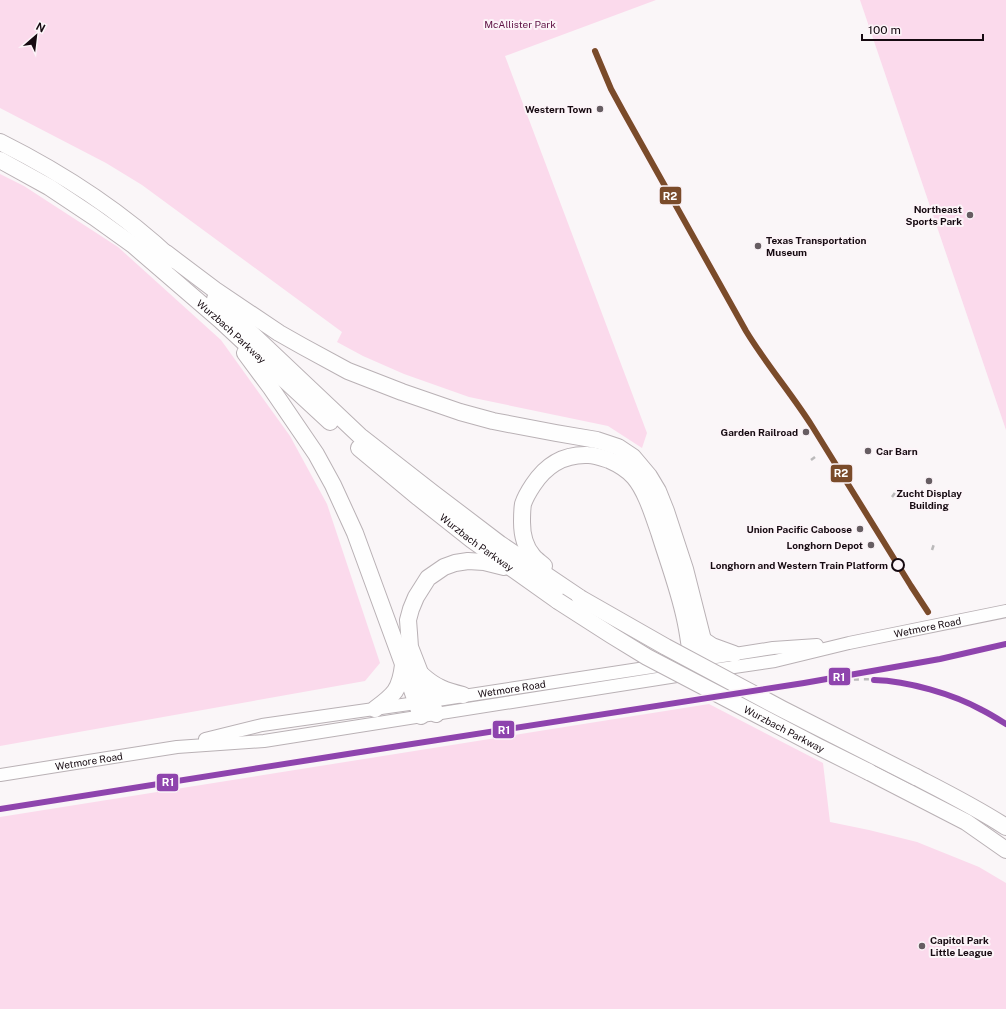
<svg xmlns="http://www.w3.org/2000/svg" width="1006" height="1009" font-family="'Public Sans',sans-serif">
<style>
.green{fill:#fbdaec}
.lines{fill:none;stroke-linecap:round;stroke-linejoin:round}
.secondary-casing{stroke:#b9b1b5;stroke-width:14}
.highway-casing{stroke:#b9b1b5;stroke-width:18}
.secondary{stroke:#fefefe;stroke-width:12}
.highway{stroke:#fefefe;stroke-width:16}
.rail{stroke:#bab9ba;stroke-width:2.5;stroke-dasharray:5 5;stroke-linecap:butt}
.highway-bridge-casing{stroke:#b9b1b5;stroke-width:18;stroke-linecap:butt}
.highway-bridge{stroke:#fefefe;stroke-width:16}
.rail-1-casing{stroke:#fcf4f8;stroke-width:9}
.rail-2-casing{stroke:#fcf4f8;stroke-width:9}
.rail-1{stroke:#8e44ad;stroke-width:6}
.rail-2{stroke:#7a4b2a;stroke-width:6}
.poi-dot{fill:#665d62;stroke:#fcf4f8;stroke-width:1.5}
.stop-dot{fill:#fcf4f8;stroke:#160a11;stroke-width:2}
.labels{text-anchor:middle;dominant-baseline:central;stroke-width:4;stroke-linejoin:round;paint-order:stroke}
.park-label{font-size:10px;fill:#5f1345;stroke:#fcf4f8}
.poi-label{font-size:10px;font-weight:bold;fill:#160a11;stroke:#fcf4f8;text-anchor:end}
.street-label{font-size:10px;fill:#160a11;stroke:#fcf4f8}
.stop-label{font-size:10px;font-weight:bold;fill:#160a11;stroke:#fcf4f8;text-anchor:end}
.line-badge{stroke:#fcf4f8;stroke-width:1.5}
.badge-label{font-size:11px;text-anchor:middle;font-weight:bold;fill:#fff}
</style>
<rect width="100%" height="100%" fill="#faf6f8"/>
<g class="green">
<polygon points="0,0 656,0 505,56 647,433 642,448 608,426 469,397 404,374 363,356 337,342 342,332 142,185 106,163 0,108"/>
<polygon points="860,0 1006,0 1006,430"/>
<polygon points="0,174 24,186 118,247 221,340 290,436 327,504 380,663 365,681 0,746"/>
<polygon points="709,704 823,763 830,822 869,830 917,842 979,867 1006,883 1006,1009 0,1009 0,817"/>
</g>
<g class="lines">
<g class="secondary-casing">
<g id="secondary">
<path id="s1" d="M707 671 775 661 849 643 1006 611"/>
<path id="s2" d="M205 739 262 725 444 699 691 661 773 648 817 645"/>
<path id="s3" d="M0 775 177 747 264 741 683 675"/>
</g>
</g>
<g class="highway-casing">
<g id="highway">
<path d="M0 142C64 174 121 211 173 260"/>
<path id="s4" d="M0 160 49 187 94 217 133 245 220 320 330 422"/>
<polyline points="166,253 215,290 279,333 302,346 348,371 402,392 460,412 493,421 556,433 597,440 618,447 633,457 649,476 658,491 666,511 685,569 703,640 707,671"/>
<polyline points="215,299 360,436 433,493 500,544 580,598"/>
<polyline points="245,353 271,388 316,454 333,485 355,533 403,664 421,716"/>
<path id="s5" d="M359 448 419 498 472 540 558 601"/>
<path d="M544 566C541 563 536 560 533 556 525 547 522 534 522 522 522 516 522 510 523 504 525 498 529 491 533 485 546 465 564 454 588 455 595 455 603 458 609 460 618 464 627 469 634 477 646 491 653 515 659 532 668 561 679 590 685 619 689 637 691 655 693 673"/>
<polyline points="703,640 712,646 734,654"/>
<path d="M422 675C435 687 446 691 463 695"/>
<path d="M375 709C394 695 400 690 403 665"/>
<polyline points="436,714 410,647 409,633 408,620 411,609 416,597 428,578 444,567 455,563 468,561 484,562 504,567"/>
<polyline points="869,772 966,822 1006,850"/>
<path d="M916 777C947 793 977 808 1006 827"/>
</g>
</g>
<use href="#secondary" class="secondary"/>
<use href="#highway" class="highway"/>
<g class="rail">
<path d="M595 51 611 89 623 111 746 331C766 364 791 393 812 426L911 586 928 612"/>
<polyline points="811,460 815,457"/>
<polyline points="892,497 897,490"/>
<polyline points="932,550 934,544"/>
<path d="M804 683C830 681 857 678 883 680 908 683 934 689 958 698 975 705 990 715 1006 724"/>
</g>
<g class="highway-bridge-casing">
<g id="highway-bridge">
<polyline points="580,598 666,647 782,709 916,777"/>
<path id="s6" d="M558 601 611 635 647 657 817 746 869 772"/>
</g>
</g>
<use href="#highway-bridge" class="highway-bridge"/>
<g class="rail-1-casing">
<g id="rail-1">
<path d="M874 680C908 681 953 694 982 710 990 714 998 719 1006 724"/>
<polyline points="0,809 354,753 804,683 940,659 1006,644"/>
</g>
</g>
<g class="rail-2-casing">
<path id="rail-2" d="M595 51 611 89 623 111 746 331C766 364 791 393 812 426L911 586 928 612"/>
</g>
<use href="#rail-1" class="rail-1"/>
<use href="#rail-2" class="rail-2"/>
</g>
<g class="poi-dot">
<circle cx="600" cy="109" r="4"/>
<circle cx="970" cy="215" r="4"/>
<circle cx="758" cy="246" r="4"/>
<circle cx="806" cy="432" r="4"/>
<circle cx="868" cy="451" r="4"/>
<circle cx="929" cy="481" r="4"/>
<circle cx="860" cy="529" r="4"/>
<circle cx="871" cy="545" r="4"/>
<circle cx="922" cy="946" r="4"/>
</g>
<circle class="stop-dot" cx="898" cy="565" r="6"/>
<g class="labels">
<g class="park-label">
<text x="520" y="24">McAllister Park</text>
</g>
<g class="poi-label">
<text x="592" y="109">Western Town</text>
<text x="962" y="209">Northeast<tspan x="962" dy="12">Sports Park</tspan></text>
<text x="766" y="240" text-anchor="start">Texas Transportation<tspan x="766" dy="12">Museum</tspan></text>
<text x="798" y="432">Garden Railroad</text>
<text x="876" y="451" text-anchor="start">Car Barn</text>
<text x="929" y="493" text-anchor="middle">Zucht Display<tspan x="929" dy="12">Building</tspan></text>
<text x="852" y="529">Union Pacific Caboose</text>
<text x="863" y="545">Longhorn Depot</text>
<text x="930" y="940" text-anchor="start">Capitol Park<tspan x="930" dy="12">Little League</tspan></text>
</g>
<g class="street-label">
<text stroke="none"><textPath href="#s4" startOffset="289">Wurzbach Parkway</textPath></text>
<text stroke="none"><textPath href="#s5" startOffset="151">Wurzbach Parkway</textPath></text>
<text stroke="none"><textPath href="#s1" startOffset="225">Wetmore Road</textPath></text>
<text stroke="none"><textPath href="#s2" startOffset="311">Wetmore Road</textPath></text>
<text stroke="none"><textPath href="#s6" startOffset="260">Wurzbach Parkway</textPath></text>
<text stroke="none"><textPath href="#s3" startOffset="90">Wetmore Road</textPath></text>
</g>
<g class="stop-label">
<text x="888" y="565">Longhorn and Western Train Platform</text>
</g>
</g>
<g class="line-badge">
<rect x="659" y="186" width="23" height="19" rx="4" fill="#7a4b2a"/>
<rect x="830" y="464" width="23" height="19" rx="4" fill="#7a4b2a"/>
<rect x="828" y="667" width="23" height="19" rx="4" fill="#8e44ad"/>
<rect x="492" y="720" width="23" height="19" rx="4" fill="#8e44ad"/>
<rect x="156" y="773" width="23" height="19" rx="4" fill="#8e44ad"/>
</g>
<g class="badge-label">
<text x="670" y="200">R2</text>
<text x="841" y="477">R2</text>
<text x="839" y="681">R1</text>
<text x="504" y="734">R1</text>
<text x="168" y="786">R1</text>
</g>
<g transform="translate(36 36) rotate(28)" stroke="#fcf4f8" stroke-width="3" paint-order="stroke">
<path d="M0-3L7 15L0 10L-7 15Z" fill="#160a11"/>
<text y="-6" font-size="11" font-weight="bold" text-anchor="middle" fill="#160a11">N</text>
</g>
<path d="M862 34v6h121v-6" fill="none" stroke="#160a11" stroke-width="2"/>
<text x="868" y="34" font-size="12" fill="#160a11" stroke="#fcf4f8" stroke-width="3" paint-order="stroke">100 m</text>
</svg>
